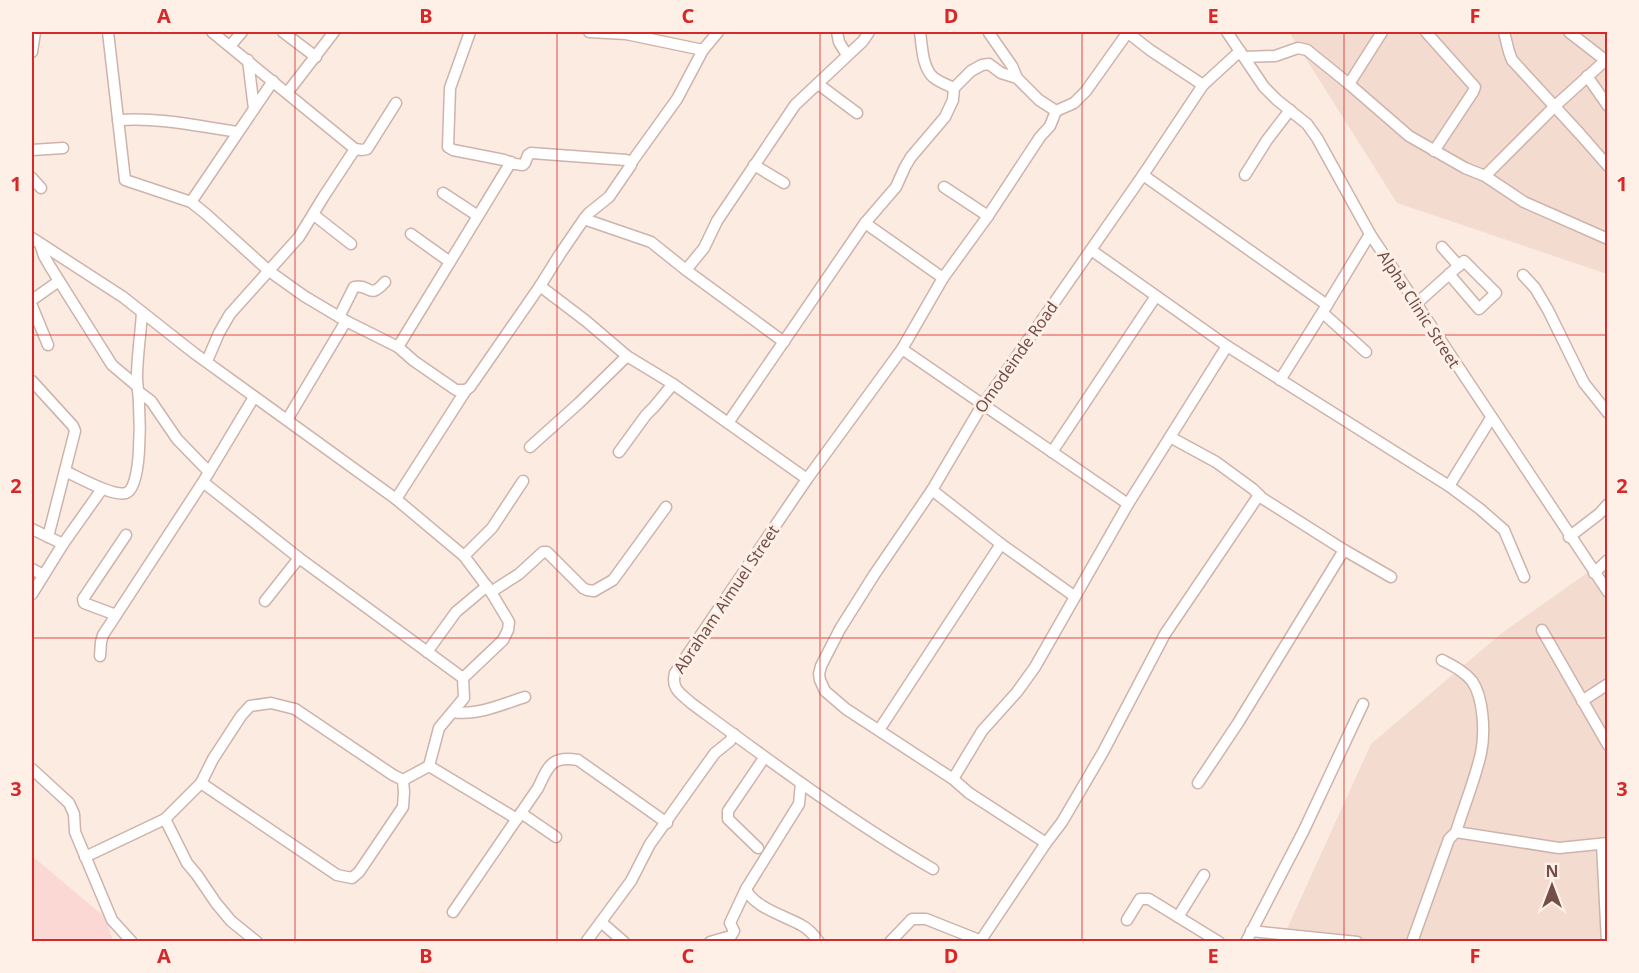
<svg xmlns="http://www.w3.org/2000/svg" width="1639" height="973" font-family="'Noto Sans',sans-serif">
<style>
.residential{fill:#f3dbd0}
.commercial{fill:#fcd8d5}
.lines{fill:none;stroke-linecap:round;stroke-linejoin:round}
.minor-casing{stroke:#ceb3ab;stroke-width:13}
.minor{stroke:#fff;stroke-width:10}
.grid{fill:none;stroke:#d62828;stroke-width:1.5;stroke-opacity:0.55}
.labels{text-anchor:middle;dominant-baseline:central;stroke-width:6;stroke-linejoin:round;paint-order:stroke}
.street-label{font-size:16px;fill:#724f49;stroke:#fff0e7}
.neatline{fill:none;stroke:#d62828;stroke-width:2}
.grid-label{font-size:20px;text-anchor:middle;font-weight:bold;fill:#d62828}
</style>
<rect width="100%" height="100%" fill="#fbebe1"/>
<g class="residential">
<polygon points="1289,32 1607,32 1607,274 1397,203"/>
<polygon points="1607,559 1607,941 1281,942 1371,744 1502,633"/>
</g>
<polygon class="commercial" points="32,856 106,918 113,941 32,941"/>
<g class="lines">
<g class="minor-casing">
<g id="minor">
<polyline points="108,32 125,180 191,202 206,214 269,271 304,296 346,321 398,347 414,361 456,390 466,390"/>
<polyline points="212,32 355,149 362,150 367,149 396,103"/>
<polyline points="283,32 316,57"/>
<polyline points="589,32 626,34 703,50"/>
<polyline points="837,32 839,42 847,55"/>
<path d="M920 32C922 45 922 67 933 77 939 82 947 85 954 88"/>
<polyline points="1127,32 1150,50 1203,85"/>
<polyline points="1227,32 1264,87 1277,100 1307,124 1317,138 1370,234 1608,592"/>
<polyline points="1426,32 1475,87 1473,92 1434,151"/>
<polyline points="1504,32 1509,52 1512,60 1580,134 1608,166"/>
<polyline points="1569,32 1605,60"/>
<polyline points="989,33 1012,66 1017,78"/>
<polyline points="230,46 242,32"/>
<polyline points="1240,51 1203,85 1143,175 978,412 932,490 874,575 840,629 821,666 819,674 820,680 825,691 846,709 953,779 969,793 1046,843 1062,822 1103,752 1165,634 1259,495"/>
<polyline points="32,52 35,32"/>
<polyline points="1244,57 1275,56 1298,48 1307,50 1349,84 1409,136 1465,168 1485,176 1524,202 1608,239"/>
<polyline points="248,60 254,109"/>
<polyline points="1587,76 1608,106"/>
<polyline points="818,84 857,113"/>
<polyline points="1349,84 1382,32"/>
<polyline points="287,93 334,32"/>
<path d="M118 120C159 117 198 126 238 132"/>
<polyline points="32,150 63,148"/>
<polyline points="631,163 677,99 703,50 718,32"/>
<polyline points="754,165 784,183"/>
<polyline points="1143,175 1327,305"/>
<polyline points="1245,175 1267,140 1290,110"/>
<polyline points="1485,176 1555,106 1608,58"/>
<polyline points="32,178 41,188"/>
<polyline points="944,187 988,216"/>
<polyline points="443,193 478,216"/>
<polyline points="191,202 273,81"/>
<polyline points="314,215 351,244"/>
<polyline points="584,219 651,242 686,270 704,248 717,221 795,105 863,41 869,32"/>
<polyline points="865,223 943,278"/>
<polyline points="411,234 450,262"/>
<polyline points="32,238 123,297 194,353 396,499 464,556 491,592 509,622 508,630 503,640 463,678"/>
<polyline points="40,244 44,256 51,268 112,365 137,386"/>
<polyline points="1442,247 1459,266"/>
<polyline points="1091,250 1227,346 1449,486 1480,509 1504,530 1524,577"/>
<polyline points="686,270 784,342"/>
<polyline points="1523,275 1535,288 1548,310 1584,383 1608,413"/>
<polyline points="540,286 586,321 627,356 673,384 807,479"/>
<polyline points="32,300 59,281"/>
<polyline points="1416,304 1464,261 1496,293 1479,309 1449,274"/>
<polyline points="32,306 48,345"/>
<polyline points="1323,313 1366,352"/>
<path d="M339 317 354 287C371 283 368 301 385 282"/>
<polyline points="398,347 511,162"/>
<polyline points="902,349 1128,504"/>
<polyline points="207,361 219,333 230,314 299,237 324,196 355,149"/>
<polyline points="1280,380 1327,305 1370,234"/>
<polyline points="32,381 73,426 75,431 48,537"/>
<polyline points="139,392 151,401 177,439 209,472"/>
<polyline points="287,420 346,321"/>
<polyline points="728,423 865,223 896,187 905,167 911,157 945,117 953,100 954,88 971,71 982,65 989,64 1001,73 1017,78 1039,100 1056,111"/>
<polyline points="1170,437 1216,462 1253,489 1262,498 1344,550 1391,577"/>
<polyline points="530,447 579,403 627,356"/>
<polyline points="619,452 646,415 654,407 673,384"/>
<polyline points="1052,452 1156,296"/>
<path d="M65 471C78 477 113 497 126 493 142 488 140 420 139 404 139 395 137 386 137 377 137 355 141 333 142 312"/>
<polyline points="203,482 299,558 463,678 464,698 439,728 429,766"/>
<polyline points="1449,486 1491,418"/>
<polyline points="932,490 1001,544 1074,596"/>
<polyline points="396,499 466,390 470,387 540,286 560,254 584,219 589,213 609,197 631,165 630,161 626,160 531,153 528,155 525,163 523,165 515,164 504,160 453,150 448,147 450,88 470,32"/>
<polyline points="32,529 63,544"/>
<polyline points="1569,537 1599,514 1608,504"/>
<polyline points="464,556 492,528 523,481"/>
<polyline points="32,569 43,575"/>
<polyline points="1594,573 1608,560"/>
<polyline points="491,592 519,574 543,552 547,552 583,588 587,590 594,591 613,580 666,507"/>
<polyline points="32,594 63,544 102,489"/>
<polyline points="265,601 299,558"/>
<polyline points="116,615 84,603 83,599 126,535"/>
<polyline points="1542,630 1608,745"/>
<polyline points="427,652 456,612 487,586"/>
<polyline points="100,656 101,642 103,635 203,482 254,397"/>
<polyline points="1582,701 1608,684"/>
<path d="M453 712C478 716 502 704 525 697"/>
<polyline points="879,730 1001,544"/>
<polyline points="32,769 69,803 74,814 75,832 112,920 132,942"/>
<polyline points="953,779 982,731 1017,692 1035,667 1128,504 1227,346"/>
<polyline points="403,780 429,766 517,819"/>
<polyline points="201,783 337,875 352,878 359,872 403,807 404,792 403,780"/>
<polyline points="1198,783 1238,723 1344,550"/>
<polyline points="521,813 556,837"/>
<polyline points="165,819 201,783 213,759 241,716 250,706 271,703 295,709 393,775 403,780"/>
<polyline points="1456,832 1559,848 1608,843"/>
<polyline points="1602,844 1607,942"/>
<polyline points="758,848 728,819 728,811 764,758"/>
<polyline points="85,857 165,819 187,863 197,875 216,903 231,921 257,942"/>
<path d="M933 869C849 820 770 761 691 703 680 693 671 689 675 673L807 479 902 349 943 278 988 216 1040 137 1050 126 1056 111 1074 103 1086 91 1128 32"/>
<path d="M746 889C753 907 785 916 801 925 809 929 814 935 819 942"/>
<path d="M453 912 538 788C548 767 551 755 578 760L667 823"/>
<polyline points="1178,917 1204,875"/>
<polyline points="1127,920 1140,899 1149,899 1219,942"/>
<polyline points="601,922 624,942"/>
<polyline points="1251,931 1357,942"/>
<polyline points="981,940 1046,843"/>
<polyline points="586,942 631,881 650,844 702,771 715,753 730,741 734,734"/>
<polyline points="710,942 731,936 734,931 730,923 746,889 799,804 801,783"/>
<polyline points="890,942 912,919 926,919 984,942"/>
<polyline points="1246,942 1304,830 1363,704"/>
<path d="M1412 942 1449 839 1456 832C1464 806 1475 780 1481 753 1485 734 1484 698 1472 681 1464 671 1453 666 1442 660"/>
</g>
</g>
<use href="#minor" class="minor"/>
</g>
<path class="grid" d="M295 32V942M557 32V942M820 32V942M1082 32V942M1344 32V942M32 335H1608M32 638H1608"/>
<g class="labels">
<g class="street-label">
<text transform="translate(1419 309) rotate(57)">Alpha Clinic Street</text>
<text transform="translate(1016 357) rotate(-55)">Omodeinde Road</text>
<text transform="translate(726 599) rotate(-56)">Abraham Aimuel Street</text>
</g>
</g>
<rect width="1639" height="973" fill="none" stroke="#fff0e7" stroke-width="66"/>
<g transform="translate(1552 886)" stroke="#fff0e7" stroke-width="4.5" paint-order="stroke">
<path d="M0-4.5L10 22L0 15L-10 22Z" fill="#724f49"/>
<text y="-9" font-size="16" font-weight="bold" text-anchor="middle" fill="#724f49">N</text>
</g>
<rect x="33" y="33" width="1573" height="907" class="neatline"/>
<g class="grid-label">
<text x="164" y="23">A</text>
<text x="426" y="23">B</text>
<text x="688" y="23">C</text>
<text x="951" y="23">D</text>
<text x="1213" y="23">E</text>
<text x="1475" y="23">F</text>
<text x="16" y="191">1</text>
<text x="1622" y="191">1</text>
<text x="16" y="493">2</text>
<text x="1622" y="493">2</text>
<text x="16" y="796">3</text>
<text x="1622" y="796">3</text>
<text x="164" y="963">A</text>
<text x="426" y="963">B</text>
<text x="688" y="963">C</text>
<text x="951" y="963">D</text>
<text x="1213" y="963">E</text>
<text x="1475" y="963">F</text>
</g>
</svg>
